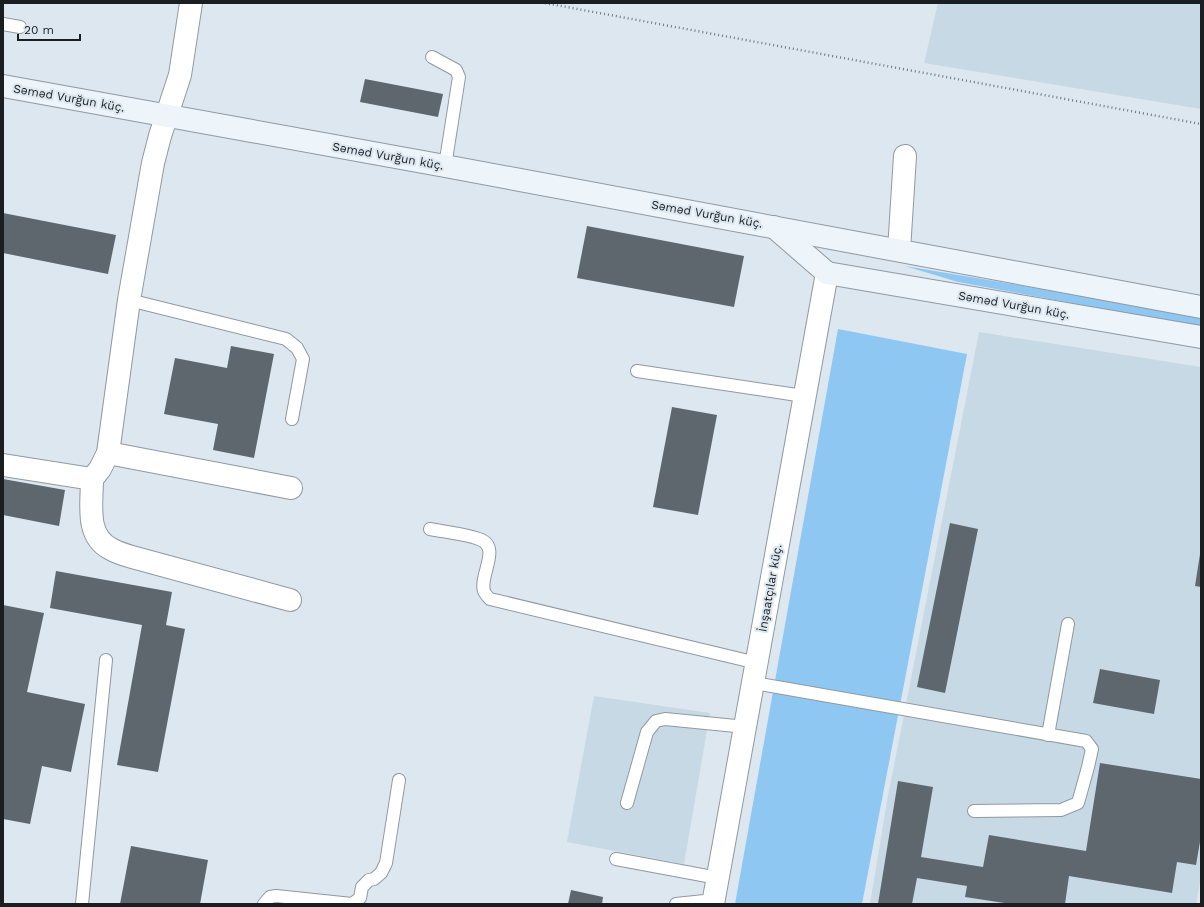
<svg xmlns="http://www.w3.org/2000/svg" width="1204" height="907" font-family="'Work Sans',sans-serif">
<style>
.built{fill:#c8d9e6}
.green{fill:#8ec7f2}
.building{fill:#5e676e}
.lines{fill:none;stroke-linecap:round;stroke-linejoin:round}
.lane-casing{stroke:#9099a1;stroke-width:14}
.street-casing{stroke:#9099a1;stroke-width:24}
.secondary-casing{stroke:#9099a1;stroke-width:24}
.path{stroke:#71797e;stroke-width:2.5;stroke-dasharray:1 3;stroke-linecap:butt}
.lane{stroke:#fff;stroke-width:12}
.street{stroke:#fff;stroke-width:22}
.secondary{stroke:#edf4fa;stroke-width:22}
.labels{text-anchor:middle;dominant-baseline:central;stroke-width:4;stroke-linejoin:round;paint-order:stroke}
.street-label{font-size:12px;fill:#1a1e21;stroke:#dce7f0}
</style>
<rect width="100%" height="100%" fill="#dce7f0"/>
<g class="built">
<polygon points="938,3 1201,3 1201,109 924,63"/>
<polygon points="979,332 1201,367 1201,877 1196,904 870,904 887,801"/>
<polygon points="594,696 710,713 684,864 567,842"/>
</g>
<g class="green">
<polygon points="905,266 1201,316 1201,327 958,282"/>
<polygon points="838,329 967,354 862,904 735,904"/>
</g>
<g class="building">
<polygon points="365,79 443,94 438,117 360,102"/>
<polygon points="3,213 116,235 108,274 3,253"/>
<polygon points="587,226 744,256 734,307 577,278"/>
<polygon points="231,346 274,354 254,458 213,450 218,424 164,414 175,358 227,368"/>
<polygon points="672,407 717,415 698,515 653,507"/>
<polygon points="3,479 65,490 59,526 3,515"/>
<polygon points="950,523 978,529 945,693 917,687"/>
<polygon points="1200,554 1201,554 1201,587 1195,586"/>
<polygon points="56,571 172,592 166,625 185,629 158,772 117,765 142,625 50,608"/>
<polygon points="3,605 44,613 27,692 85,704 71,772 42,766 30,824 3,819"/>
<polygon points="1100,669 1160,680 1154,714 1093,703"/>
<polygon points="1100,763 1201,779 1201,836 1196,865 1177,862 1172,893 1069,876 1065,904 1011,904 965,897 967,886 917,878 912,904 878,904 898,781 933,787 921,857 983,867 989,835 1086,851"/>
<polygon points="131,846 208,860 200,904 120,904"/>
<polygon points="571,890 603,897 602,904 568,904"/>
</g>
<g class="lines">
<g class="lane-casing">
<g id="lane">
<polyline points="3,24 20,27"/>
<polyline points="432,57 456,70 459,77 445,166"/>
<polyline points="129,300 286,339 297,348 303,359 292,419"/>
<polyline points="637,371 804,396"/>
<path d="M430 529C446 532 465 534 479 539 502 547 479 575 484 591 485 594 488 597 490 599L757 663"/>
<polyline points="754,683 1086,741 1092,749 1088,767 1078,803 1061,810 974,811"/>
<polyline points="1048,735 1068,624"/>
<polyline points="627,803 647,732 656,721 665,719 746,727"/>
<polyline points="616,859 718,878"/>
<polyline points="82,904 106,660"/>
<polyline points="264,904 270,897 276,896 352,904 360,898 362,887 369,880 374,879 381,873 386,863 399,780"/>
<polyline points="676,904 714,900"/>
</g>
</g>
<g class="street-casing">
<g id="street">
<polyline points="899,250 905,156"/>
<polyline points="108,453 291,488"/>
<polyline points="3,465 92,479 100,469 108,453 129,300 153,163 160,136 180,75 191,3"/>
<path d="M92 479C92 504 85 536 111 549 118 553 125 555 132 557L290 600"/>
<polyline points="713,904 827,273"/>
</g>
</g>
<g class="secondary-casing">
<g id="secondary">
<polyline points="3,86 445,166 1201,307"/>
<polyline points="774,227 827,273"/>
<polyline points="827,273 1201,337"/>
</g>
</g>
<polyline class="path" points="545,3 1201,124"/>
<use href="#lane" class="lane"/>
<use href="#street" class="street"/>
<use href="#secondary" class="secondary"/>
</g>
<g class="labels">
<g class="street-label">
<text transform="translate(69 98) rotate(10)">Səməd Vurğun küç.</text>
<text transform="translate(388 156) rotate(10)">Səməd Vurğun küç.</text>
<text transform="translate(707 214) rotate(10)">Səməd Vurğun küç.</text>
<text transform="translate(1014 305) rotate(10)">Səməd Vurğun küç.</text>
<text transform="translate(770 588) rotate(-80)">İnşaatçılar küç.</text>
</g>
</g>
<rect width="1204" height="907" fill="none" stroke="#1a1e21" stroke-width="8"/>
<path d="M18 34v6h62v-6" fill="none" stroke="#1a1e21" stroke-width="2"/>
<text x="24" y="34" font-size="12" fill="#1a1e21" stroke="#dce7f0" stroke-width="3" paint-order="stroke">20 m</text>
</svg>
